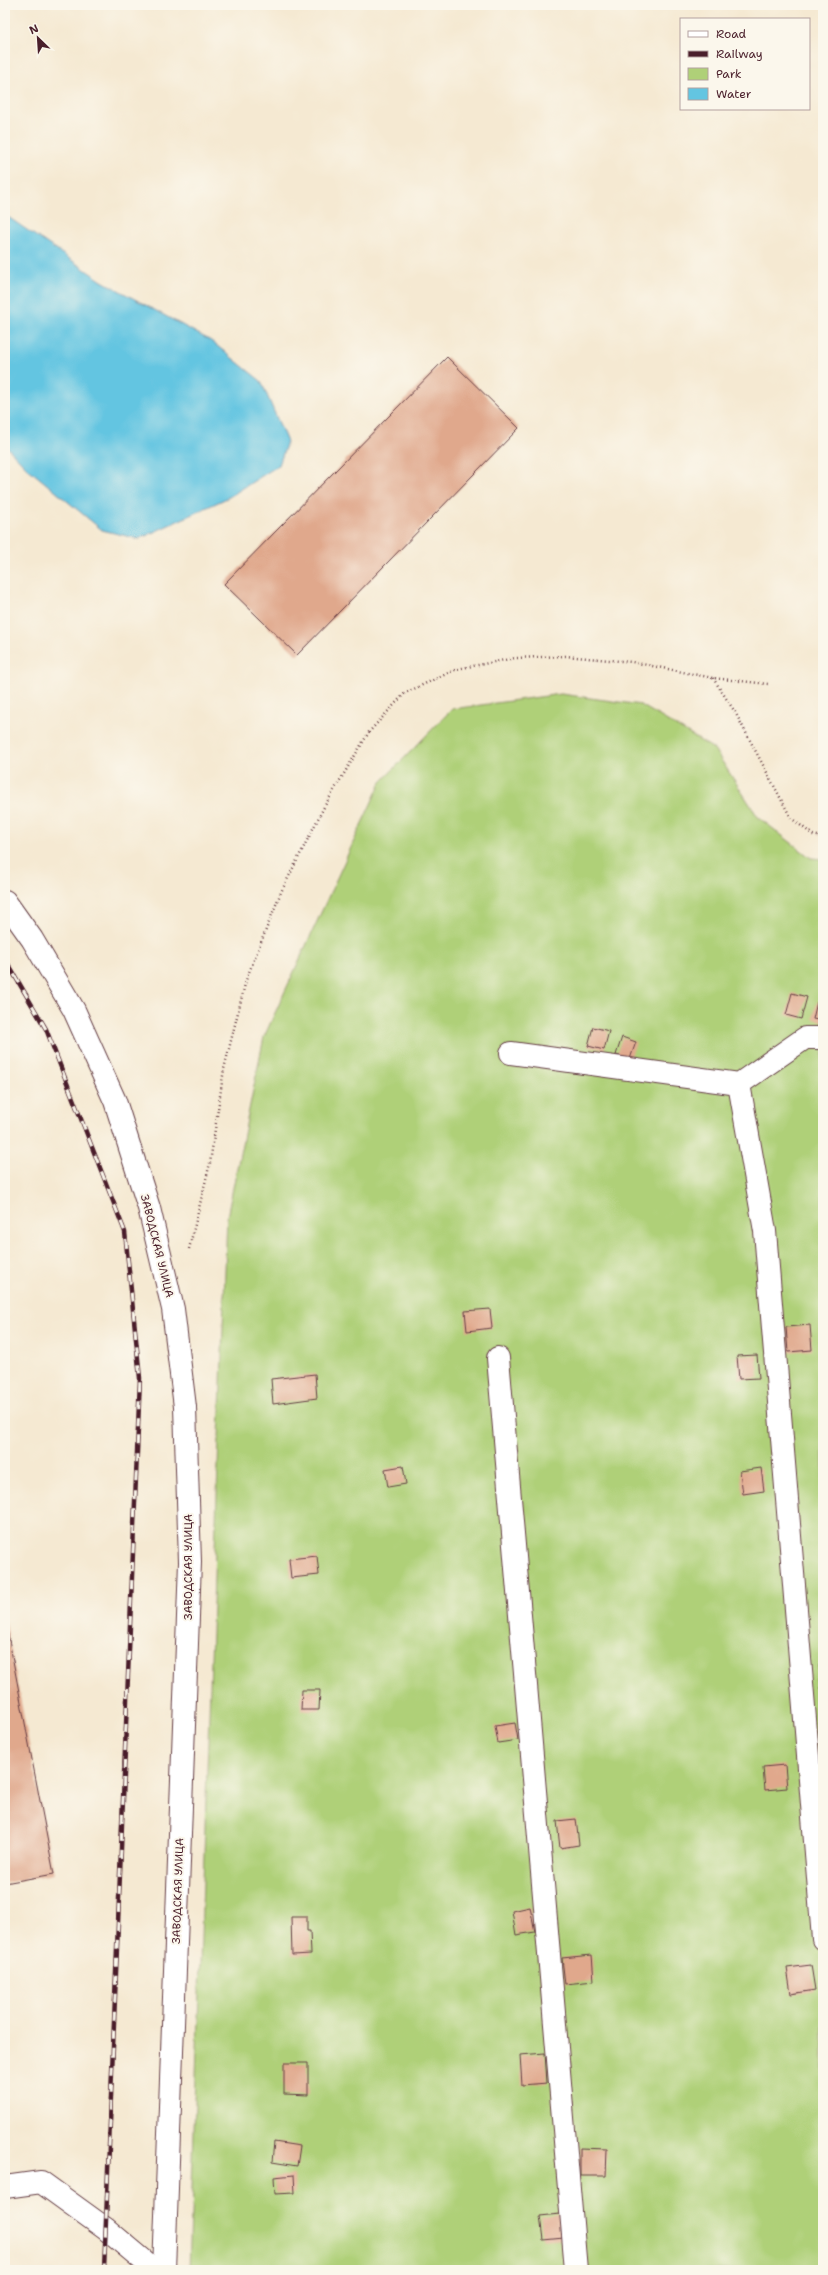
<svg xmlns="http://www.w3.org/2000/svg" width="828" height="2275" font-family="'Shantell Sans',sans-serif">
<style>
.green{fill:#afd078;stroke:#7c7852}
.water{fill:#63c5e1;stroke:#567286}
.building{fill:#e0a88c}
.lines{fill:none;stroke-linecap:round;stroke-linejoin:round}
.minor-casing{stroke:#643d44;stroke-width:24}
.path{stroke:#643d44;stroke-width:2.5;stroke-dasharray:1 3;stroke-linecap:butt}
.minor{stroke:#fff;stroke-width:22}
.rail-casing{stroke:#4a1f2b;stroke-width:4.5}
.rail{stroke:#fbf7ec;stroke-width:3;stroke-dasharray:9;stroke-linecap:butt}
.labels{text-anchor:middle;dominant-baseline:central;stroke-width:4;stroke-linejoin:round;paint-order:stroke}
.street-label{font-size:11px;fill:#4a1f2b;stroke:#fbf7ec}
</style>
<rect width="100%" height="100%" fill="#fbf7ec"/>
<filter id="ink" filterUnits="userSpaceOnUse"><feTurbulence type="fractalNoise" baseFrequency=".025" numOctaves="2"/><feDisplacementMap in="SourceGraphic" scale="8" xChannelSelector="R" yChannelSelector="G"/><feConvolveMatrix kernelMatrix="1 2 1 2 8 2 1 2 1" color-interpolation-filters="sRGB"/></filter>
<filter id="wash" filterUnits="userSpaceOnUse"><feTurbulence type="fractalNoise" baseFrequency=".012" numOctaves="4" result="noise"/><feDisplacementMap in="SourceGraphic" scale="16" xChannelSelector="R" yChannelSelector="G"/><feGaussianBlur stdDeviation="0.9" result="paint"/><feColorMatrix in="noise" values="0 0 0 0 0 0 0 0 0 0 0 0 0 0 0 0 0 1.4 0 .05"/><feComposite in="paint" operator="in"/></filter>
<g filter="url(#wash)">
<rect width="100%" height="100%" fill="#f5e9d2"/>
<polygon class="green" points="561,694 641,705 714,749 758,817 811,858 823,859 823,2270 189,2270 227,1217 264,1037 381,782 452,709"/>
<polygon class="water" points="5,215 102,281 211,341 261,381 287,442 279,465 229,497 139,539 102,530 26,467 5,445"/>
<g id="blocks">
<g class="building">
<polygon points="447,357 519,428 297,655 224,584"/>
<polygon points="792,993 807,997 801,1019 786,1015"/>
<polygon points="817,1002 823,1003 823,1021 813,1019"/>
<polygon points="593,1027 609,1031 604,1050 588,1046"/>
<polygon points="622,1037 636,1042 630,1059 616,1055"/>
<polygon points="490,1309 492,1328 467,1331 465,1311"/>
<polygon points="810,1325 812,1350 788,1352 786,1327"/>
<polygon points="757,1355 759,1378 739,1379 737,1356"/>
<polygon points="315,1374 317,1398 273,1404 271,1379"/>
<polygon points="403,1466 406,1484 388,1487 385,1469"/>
<polygon points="761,1468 764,1491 743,1494 740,1471"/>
<polygon points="317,1556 319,1575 291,1578 289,1559"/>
<polygon points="5,1619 54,1874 5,1883"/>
<polygon points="819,1665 823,1665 823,1689 821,1689"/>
<polygon points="302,1690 320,1690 319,1710 301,1710"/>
<polygon points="515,1723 518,1740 498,1743 495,1726"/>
<polygon points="785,1765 787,1788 765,1790 763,1767"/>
<polygon points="576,1819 579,1845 560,1848 557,1821"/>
<polygon points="530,1907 535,1932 516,1935 512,1911"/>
<polygon points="291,1917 307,1917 307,1931 310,1931 311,1954 292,1955"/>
<polygon points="592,1955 594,1981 565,1984 562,1958"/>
<polygon points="811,1965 815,1990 791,1994 787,1968"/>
<polygon points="545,2053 547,2083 522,2085 520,2055"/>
<polygon points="284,2063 308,2063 308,2095 284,2094"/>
<polygon points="274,2142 300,2146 297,2166 272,2162"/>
<polygon points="580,2148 607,2149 606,2176 580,2176"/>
<polygon points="294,2175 295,2193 275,2194 274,2177"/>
<polygon points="560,2214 564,2238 543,2240 540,2216"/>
</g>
</g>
</g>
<g filter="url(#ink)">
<use href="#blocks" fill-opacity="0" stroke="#643d44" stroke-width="1"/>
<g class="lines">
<g class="minor-casing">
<g id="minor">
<polyline points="5,901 32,939 74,1010 115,1101 149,1208 173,1309 185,1407 190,1562 164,2270"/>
<polyline points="511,1053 739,1084 805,1038 823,1038"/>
<polyline points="739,1084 765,1231 823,1939"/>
<polyline points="498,1358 576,2270"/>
<polyline points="5,2187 41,2182 106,2229 155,2270"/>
</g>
</g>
<g class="path">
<polyline points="713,678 735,712 791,818 813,835 823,837"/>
<polyline points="189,1249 210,1163 224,1069 246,980 281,892 324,807 369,732 405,693 457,669 515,658 565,656 632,662 713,678 768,684"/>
</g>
<use href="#minor" class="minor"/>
<g class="rail-casing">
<polyline id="rail" points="5,959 46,1029 125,1232 140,1378 104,2270"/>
</g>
<use href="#rail" class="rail"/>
</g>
</g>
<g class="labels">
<g class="street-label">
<text transform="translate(157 1246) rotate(76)">ЗАВОДСКАЯ УЛИЦА</text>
<text transform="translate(188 1567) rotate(-90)">ЗАВОДСКАЯ УЛИЦА</text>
<text transform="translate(178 1891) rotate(-88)">ЗАВОДСКАЯ УЛИЦА</text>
</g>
</g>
<rect width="828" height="2275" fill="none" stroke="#fbf7ec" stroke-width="20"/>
<rect x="680" y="18" width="130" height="92" fill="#fbf7ec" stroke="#b4a19f"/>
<rect x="688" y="31" width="20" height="6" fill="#ffffff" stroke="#b4a19f"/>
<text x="716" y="38" font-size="12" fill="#4a1f2b">Road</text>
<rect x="688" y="51" width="20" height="6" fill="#4a1f2b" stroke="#b4a19f"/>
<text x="716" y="58" font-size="12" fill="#4a1f2b">Railway</text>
<rect x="688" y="68" width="20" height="12" fill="#afd078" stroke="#b4a19f"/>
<text x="716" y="78" font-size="12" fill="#4a1f2b">Park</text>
<rect x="688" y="88" width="20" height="12" fill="#63c5e1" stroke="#b4a19f"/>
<text x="716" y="98" font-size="12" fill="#4a1f2b">Water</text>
<g transform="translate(38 38) rotate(335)" stroke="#fbf7ec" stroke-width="3" paint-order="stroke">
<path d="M0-3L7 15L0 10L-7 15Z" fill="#4a1f2b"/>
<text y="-6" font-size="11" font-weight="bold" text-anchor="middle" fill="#4a1f2b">N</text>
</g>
</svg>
